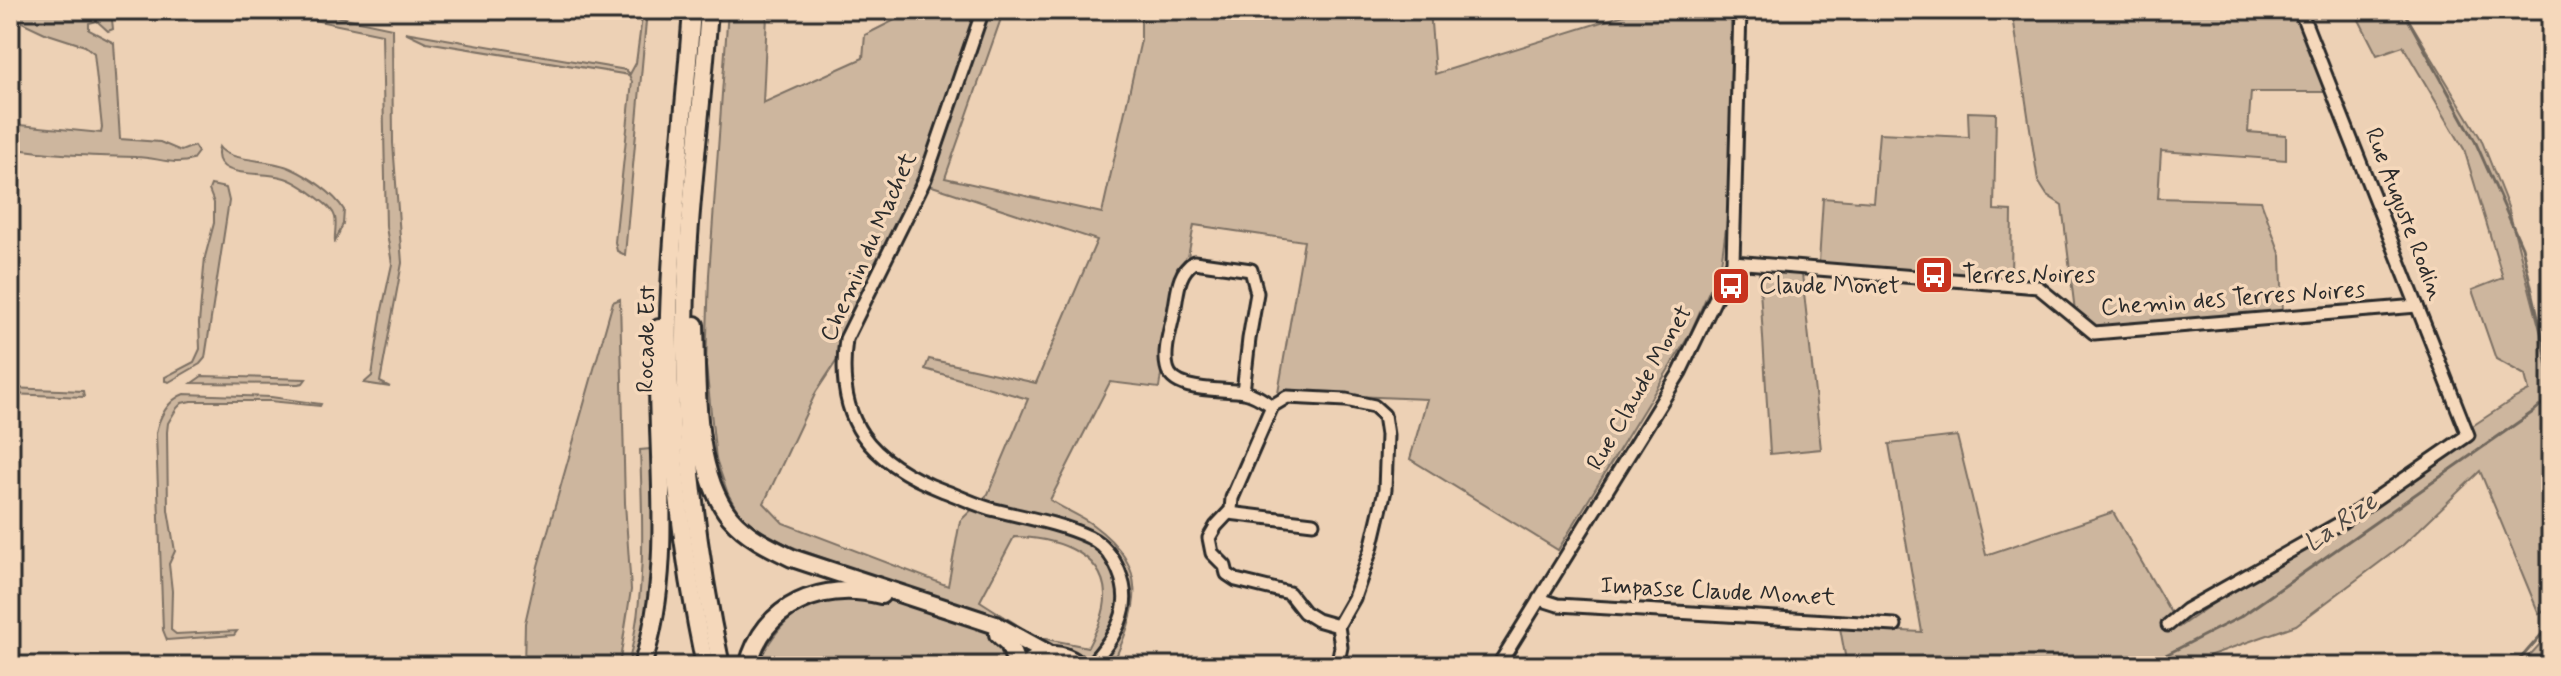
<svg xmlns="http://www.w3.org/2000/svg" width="2561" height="676" font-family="Mynerve,sans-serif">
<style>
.green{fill:#cdb69e;stroke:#7c7064;stroke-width:2;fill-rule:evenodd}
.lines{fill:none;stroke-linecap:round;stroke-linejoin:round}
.stream{stroke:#71675d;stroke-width:3}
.minor-casing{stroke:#2b2b2b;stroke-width:17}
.major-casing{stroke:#2b2b2b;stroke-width:20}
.highway-casing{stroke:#2b2b2b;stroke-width:22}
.minor{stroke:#f5d8bb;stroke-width:11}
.major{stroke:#f5d8bb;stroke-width:14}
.highway{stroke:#f5d8bb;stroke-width:16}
.labels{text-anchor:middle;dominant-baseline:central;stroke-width:7;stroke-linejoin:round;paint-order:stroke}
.street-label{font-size:24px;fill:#2b2b2b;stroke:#f5d8bb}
.poi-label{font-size:24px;fill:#2b2b2b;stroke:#f5d8bb;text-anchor:start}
.water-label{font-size:26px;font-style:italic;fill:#4e4944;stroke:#f5d8bb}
</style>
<rect width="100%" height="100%" fill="#edd1b5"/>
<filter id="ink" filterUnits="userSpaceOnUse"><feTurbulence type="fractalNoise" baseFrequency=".0125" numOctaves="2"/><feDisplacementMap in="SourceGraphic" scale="16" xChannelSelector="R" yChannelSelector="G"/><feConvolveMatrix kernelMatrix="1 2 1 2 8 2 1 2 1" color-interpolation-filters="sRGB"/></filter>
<g filter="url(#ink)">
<g class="green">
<path d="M10 10H111L113 29 108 31 97 21 89 23V30L114 43 120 139 160 142 181 151 194 146 198 152 192 160C173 166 156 157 136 157 94 156 52 155 10 148V124L101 133 102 128 94 53 85 46 45 33 13 18 10 16Z"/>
<polygon points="265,10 307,10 392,28 393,143 402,263 380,382 390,387 364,383 372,376 382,310 392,264 386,227 382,34"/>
<polygon points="643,10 647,10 625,255 617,251 615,242 632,82 629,75 426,42 405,32 626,70 630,74 636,63"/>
<path d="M728 10H778L767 15 763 103 863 58 865 35 899 18 898 10H1004L945 178 1102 213 1141 40V10H1430L1435 74 1640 10H1731L1730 200 1721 264 1690 334 1558 550 1410 459 1427 399 1278 393 1304 241 1194 225 1188 257 1177 268 1159 388 1110 382 1050 500C1063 509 1080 515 1093 525 1152 569 1138 607 1112 666H757C778 619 804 600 856 599L865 573 790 546 759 530 738 512 728 494 716 459 706 366 709 275ZM926 184 1097 240 1036 383 929 359 925 369 1028 399 988 494 960 521 948 586 783 523 764 503 816 392 857 330ZM1014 537C1049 537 1103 550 1105 594 1106 613 1096 631 1088 647L1036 637 980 601Z"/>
<polygon points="2012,10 2295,10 2327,92 2251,92 2248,132 2286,135 2286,160 2161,151 2158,198 2261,201 2281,256 2283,315 2104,330 2087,323 2075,311 2062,205 2047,195 2038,181"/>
<polygon points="2354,10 2403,10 2481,139 2508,207 2541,334 2551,385 2551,604 2539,614 2480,471 2403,545 2296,625 2180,666 1847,666 1840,628 1922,632 1889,444 1957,436 1986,555 2113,512 2179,627 2372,492 2515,398 2529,391 2525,375 2496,359 2472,290 2503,278 2464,149 2403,46 2377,55"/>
<polygon points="1968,112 1996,113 1994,210 2012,211 2011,279 1819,263 1823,198 1873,202 1879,133 1969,137"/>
<path d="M219 147C229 162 272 159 290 168 308 176 334 193 344 210L343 224 335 242C334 235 337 225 335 217 333 209 325 204 319 199 308 190 295 180 281 177 261 171 210 180 219 147Z"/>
<polygon points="211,185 226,188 229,201 205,358 200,364 169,382 165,381 165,377 194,362 200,349 199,323 205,257 214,223 214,203 209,190"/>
<polygon points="1759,271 1802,274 1821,449 1770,454"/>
<polygon points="620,299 625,503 631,590 619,666 524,666 525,623 538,566 613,302"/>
<polygon points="202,376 306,379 303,383 298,384 192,383"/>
<polygon points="10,388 83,391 84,397 10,394"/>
<path d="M184 394 271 397 321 404 320 406 270 401H191L182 403 177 408 168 423 167 432 168 510 175 551 169 564 172 591 171 630 176 634 237 631 234 635 167 640 163 630 156 434C158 418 169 399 184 394Z"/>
<path d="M650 449C652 497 657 546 651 593 649 618 641 642 635 666H628C646 592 643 525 640 450Z"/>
<polygon points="2551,632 2551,666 2520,666"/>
</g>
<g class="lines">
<g class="stream">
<polyline points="2403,10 2475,141 2522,247 2551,373"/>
<polyline points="2144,666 2240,617 2533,412 2551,396"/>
<polyline points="2514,666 2542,634"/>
</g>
<g class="minor-casing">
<g id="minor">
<path d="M983 10 925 179 846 339C835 422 869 462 944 491 961 497 978 506 995 510 1027 518 1059 523 1089 537 1115 550 1131 588 1122 615 1116 635 1103 651 1089 666"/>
<polyline points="1733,262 2038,287 2094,333 2417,306"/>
<path d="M1243 392 1249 339 1257 293 1251 270 1194 262C1177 273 1178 293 1174 312 1171 328 1163 350 1167 367 1172 394 1224 388 1244 392 1255 394 1263 400 1272 406"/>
<polyline points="1229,513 1313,523"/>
<polyline points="1539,599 1558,605 1895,625"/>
<polyline points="2168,625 2186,610 2342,522 2468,435 2300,10"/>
<polyline points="1337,666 1341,647 1338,626 1317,620 1304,612 1289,593 1236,580 1227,574 1225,566 1212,553 1209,538 1216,526 1231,510 1232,498 1272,406 1287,397 1346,400 1374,406 1384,415 1387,435 1385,490 1371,549 1354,598 1338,626"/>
<polyline points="1498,666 1680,372 1733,262 1740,10"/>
</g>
</g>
<g class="major-casing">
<path id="major" d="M1024 666C1041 650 1064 650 1081 666"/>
</g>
<g class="highway-casing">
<g id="highway">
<path d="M692 10C685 111 672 213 669 315 667 433 681 550 705 666"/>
<path d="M709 10C701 123 684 237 685 351 685 457 699 562 721 666"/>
<path d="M695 325C697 381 693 472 730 517 746 536 769 547 792 558L996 625 1047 653"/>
<polyline points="998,634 1009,644 1017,666"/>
<path d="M642 666C678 557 652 440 659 328"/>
<path d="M748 666C763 604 823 581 881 595"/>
</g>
</g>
<use href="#minor" class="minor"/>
<use href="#major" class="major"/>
<use href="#highway" class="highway"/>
</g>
</g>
<defs>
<g id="bus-square" transform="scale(2)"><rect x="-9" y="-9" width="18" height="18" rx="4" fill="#c8321e" stroke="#f5d8bb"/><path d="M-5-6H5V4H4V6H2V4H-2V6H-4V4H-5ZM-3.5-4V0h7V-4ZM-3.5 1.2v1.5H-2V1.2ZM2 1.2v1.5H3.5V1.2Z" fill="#fff"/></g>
</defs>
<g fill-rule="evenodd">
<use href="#bus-square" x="1934" y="275"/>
<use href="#bus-square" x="1731" y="286"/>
</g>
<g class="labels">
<g class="street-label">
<text transform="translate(2404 214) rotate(69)">Rue Auguste Rodin</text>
<text transform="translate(869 247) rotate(-66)">Chemin du Machet</text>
<text transform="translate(2233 299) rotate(-4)">Chemin des Terres Noires</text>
<text transform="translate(647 339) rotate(-89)">Rocade Est</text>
<text transform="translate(1640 388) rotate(-60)">Rue Claude Monet</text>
<text transform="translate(1718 592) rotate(3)">Impasse Claude Monet</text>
</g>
<g class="poi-label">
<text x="1962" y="275">Terres Noires</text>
<text x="1759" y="286">Claude Monet</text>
</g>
<g class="water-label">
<text transform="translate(2341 523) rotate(-35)">La Rize</text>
</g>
</g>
<rect width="2561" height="676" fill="none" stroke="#f5d8bb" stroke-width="40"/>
<rect x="20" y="20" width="2521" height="636" fill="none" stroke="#2b2b2b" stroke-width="3" filter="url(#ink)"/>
</svg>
